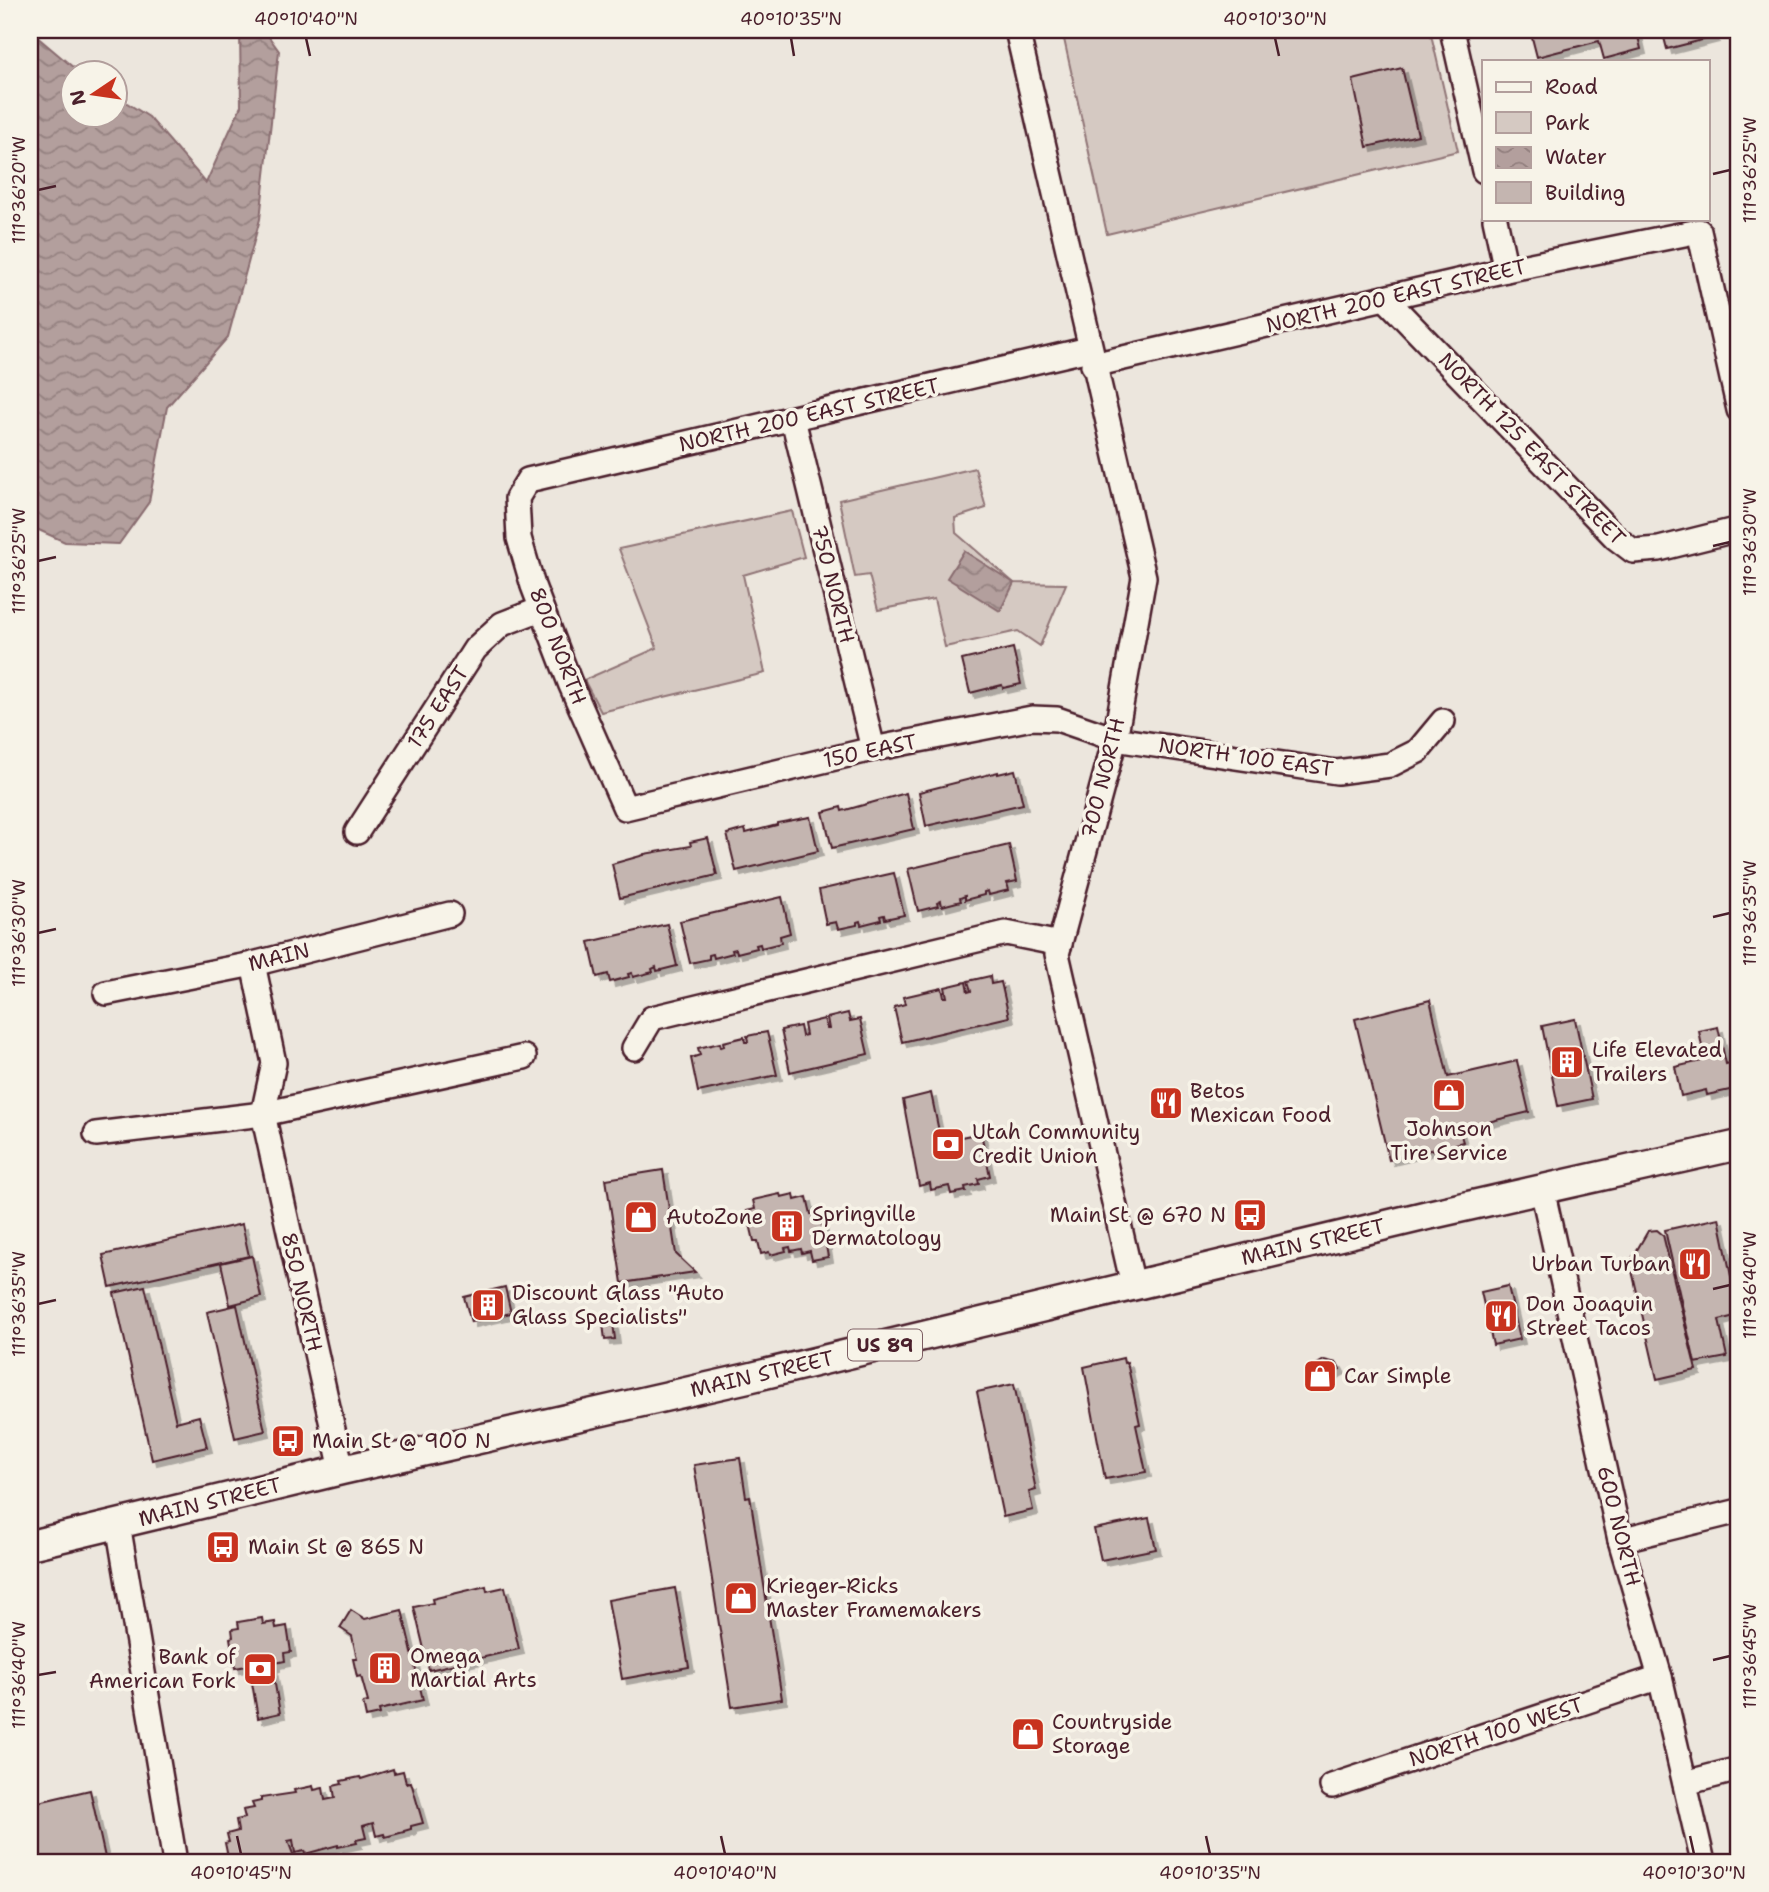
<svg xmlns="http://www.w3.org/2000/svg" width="1769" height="1892" font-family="'Shantell Sans',sans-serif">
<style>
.green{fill:#d5c9c2;stroke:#907476;stroke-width:2}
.water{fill:url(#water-waves);stroke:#896c6f;stroke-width:2}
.building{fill:#c4b5b0;stroke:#4a1f2b;stroke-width:2;filter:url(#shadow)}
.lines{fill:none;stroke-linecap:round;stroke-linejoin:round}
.minor-casing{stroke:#4a1f2b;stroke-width:28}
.major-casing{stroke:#4a1f2b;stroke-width:33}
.minor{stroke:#f7f3e8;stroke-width:23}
.major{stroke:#f7f3e8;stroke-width:28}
.ticks{fill:none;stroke:#4a1f2b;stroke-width:2.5}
.labels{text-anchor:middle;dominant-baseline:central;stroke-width:7;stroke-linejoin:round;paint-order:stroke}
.shield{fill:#f7f3e8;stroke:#7e5f64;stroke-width:2}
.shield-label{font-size:19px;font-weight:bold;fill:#4a1f2b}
.street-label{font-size:21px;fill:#4a1f2b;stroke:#f7f3e8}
.poi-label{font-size:21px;fill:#4a1f2b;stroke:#f7f3e8;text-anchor:start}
.neatline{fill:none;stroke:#4a1f2b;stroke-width:2.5}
.ticks-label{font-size:18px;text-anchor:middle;fill:#4a1f2b}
</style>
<defs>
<pattern id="water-waves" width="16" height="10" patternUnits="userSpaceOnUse" patternTransform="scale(1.75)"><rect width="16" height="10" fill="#b39f9d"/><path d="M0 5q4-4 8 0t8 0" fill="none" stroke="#948180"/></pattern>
<filter id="shadow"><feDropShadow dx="5" dy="5" stdDeviation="0" flood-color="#0004"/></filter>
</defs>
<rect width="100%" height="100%" fill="#ece6dd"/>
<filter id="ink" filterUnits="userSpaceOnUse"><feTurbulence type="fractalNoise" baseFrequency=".0143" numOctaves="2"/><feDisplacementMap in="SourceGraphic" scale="14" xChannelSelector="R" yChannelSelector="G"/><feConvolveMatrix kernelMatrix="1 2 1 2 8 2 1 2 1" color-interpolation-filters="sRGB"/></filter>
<g filter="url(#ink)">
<g class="green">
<polygon points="1062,30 1430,30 1458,151 1107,234"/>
<polygon points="975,468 986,508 955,518 956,533 1014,583 1066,584 1040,646 1018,631 945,647 934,599 878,610 869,575 855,577 839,500"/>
<polygon points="792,511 804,557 743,575 765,673 601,712 584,680 657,648 619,549"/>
</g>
<g class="water">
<polygon points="240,30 264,30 279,51 260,219 228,337 167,407 149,502 119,544 65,542 30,526 30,31 80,73 74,74 74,116 116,116 116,96 149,117 206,183 241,106"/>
<polygon points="964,551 1014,583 1000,611 947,578"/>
</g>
<g class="building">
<polygon points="1530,30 1646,30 1637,32 1641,49 1604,59 1599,41 1537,57"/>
<polygon points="1662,30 1712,30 1714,37 1667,49"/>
<polygon points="1402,68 1418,135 1367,147 1353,80"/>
<polygon points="1013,648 1021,684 1003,688 1002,685 970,693 962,660"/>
<polygon points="1015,770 1023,804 926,826 919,792 998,772 998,774"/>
<polygon points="906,793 914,829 832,848 823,812 841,807 842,811"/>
<polygon points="810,817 818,851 736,871 727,834 745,829 746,833 777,825 777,823"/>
<polygon points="708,838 717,875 620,898 612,864 644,855 644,854 691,846 690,842"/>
<polygon points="1009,845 1017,881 1007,883 1009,890 989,895 988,891 984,892 984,895 965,900 965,896 960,898 961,901 942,906 941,901 937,903 938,906 918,911 908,869"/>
<polygon points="894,873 904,915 885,919 884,915 880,916 881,920 861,925 860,921 857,922 857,925 838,929 836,922 826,924 819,890"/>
<polygon points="782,897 790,933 780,936 781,943 761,948 760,944 756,945 757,948 737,953 736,949 732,950 733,953 714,958 713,954 709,955 709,959 690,963 680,921"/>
<polygon points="667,924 677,966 657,971 656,967 652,969 653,972 633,977 632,973 628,974 629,977 610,982 608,974 597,977 589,942"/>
<polygon points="990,976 991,984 1001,982 1009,1017 902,1042 894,1007 905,1004 903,997 942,988 944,997 947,997 945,987 966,982 968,992 971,991 968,981"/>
<polygon points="1430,1000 1448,1077 1517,1061 1529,1112 1459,1129 1463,1142 1389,1160 1355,1019"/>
<polygon points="848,1013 850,1021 860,1019 868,1054 790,1072 781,1030 800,1026 802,1036 806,1035 804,1024 824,1019 827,1029 829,1029 827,1018"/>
<polygon points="1575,1019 1592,1099 1558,1106 1542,1026"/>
<polygon points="1718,1027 1726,1064 1739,1061 1739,1088 1707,1095 1706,1090 1681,1096 1675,1067 1701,1061 1700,1058 1704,1057 1699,1031"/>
<polygon points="767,1032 777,1075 698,1092 691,1058 700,1055 698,1048 720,1043 721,1047 724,1046 723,1042 744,1037 745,1042 748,1042 747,1036"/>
<polygon points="931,1093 941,1141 981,1133 990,1176 978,1179 979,1184 965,1187 966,1191 951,1194 949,1186 931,1190 930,1183 919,1186 903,1100"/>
<polygon points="663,1170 676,1254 695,1272 622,1283 606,1179"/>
<polygon points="780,1194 781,1197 794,1194 795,1200 807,1197 811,1214 820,1212 828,1257 812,1260 810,1251 802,1253 801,1249 791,1251 790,1247 785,1248 786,1251 770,1255 769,1252 761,1254 758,1241 754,1241 747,1211 755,1209 753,1200"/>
<polygon points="1719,1218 1739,1315 1719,1320 1727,1357 1695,1363 1665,1230"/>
<polygon points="242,1224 249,1256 110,1287 103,1255"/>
<polygon points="1657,1230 1663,1235 1696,1370 1657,1379 1630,1262 1648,1231"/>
<polygon points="252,1256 261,1297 230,1305 221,1263"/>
<polygon points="145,1286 176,1422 199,1416 207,1447 152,1460 114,1293"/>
<polygon points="1508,1286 1520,1339 1493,1345 1481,1292"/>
<polygon points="505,1287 511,1313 471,1322 464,1297"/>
<polygon points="237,1305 265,1431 235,1438 207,1312"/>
<polygon points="613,1323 615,1339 605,1340 603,1324"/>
<polygon points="1123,1358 1124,1363 1127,1362 1140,1424 1136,1425 1146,1472 1105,1479 1084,1367"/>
<polygon points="1324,1360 1337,1363 1340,1369 1317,1382 1309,1369"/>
<polygon points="1014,1384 1036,1490 1029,1492 1033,1510 1003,1517 977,1392"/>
<polygon points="740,1458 746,1497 750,1496 782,1699 732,1707 694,1465"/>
<polygon points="1149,1518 1156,1549 1101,1560 1094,1529"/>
<polygon points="486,1586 487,1591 505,1587 519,1649 429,1670 414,1607 433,1603 432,1599"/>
<polygon points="675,1588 689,1667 622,1679 608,1600"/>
<polygon points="351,1610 365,1619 402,1610 423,1700 379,1710 380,1714 366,1717 363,1703 368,1702 361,1676 357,1677 353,1659 357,1659 352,1636 340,1628"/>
<polygon points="262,1618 263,1624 275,1622 276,1628 287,1626 291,1652 284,1653 285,1661 275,1663 275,1666 272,1667 280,1713 258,1718 250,1671 248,1671 247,1666 235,1668 230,1638 233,1637 232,1629 239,1628 238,1622"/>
<polygon points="393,1769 394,1773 403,1771 406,1783 411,1782 423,1823 411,1826 411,1829 404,1831 404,1832 385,1837 384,1834 376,1836 373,1823 363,1826 366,1838 356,1840 357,1843 338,1847 338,1845 305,1854 304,1851 295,1853 293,1840 288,1841 296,1862 229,1862 225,1843 229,1842 227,1834 238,1831 236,1820 245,1818 243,1810 254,1808 252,1803 261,1801 261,1798 295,1793 294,1790 313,1786 314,1790 323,1788 325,1800 335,1798 333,1786 342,1784 341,1781 360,1777 361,1779"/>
<polygon points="90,1790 106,1862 38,1862 30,1825 30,1804"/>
</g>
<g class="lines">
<g class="minor-casing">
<g id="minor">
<polyline points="1017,30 1144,577 1115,739 1057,954 1133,1285"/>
<polyline points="1452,30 1484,171"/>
<polyline points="1495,219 1506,270"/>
<polyline points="1385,298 1616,538 1633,551 1659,549 1739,529"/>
<polyline points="1089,349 528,480 517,498 519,538 533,586 570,683 625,808 873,749 1032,718 1057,719 1115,739 1337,772 1390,765 1418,751 1443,721"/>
<polyline points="1093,365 1506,270 1699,231 1739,410"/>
<polyline points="793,419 873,749"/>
<polyline points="357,832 475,649 502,624 541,609"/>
<polyline points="253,964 274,1063 263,1114 342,1470"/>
<polyline points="106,993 253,964 450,914"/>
<polyline points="634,1048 652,1018 1006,933 1060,944"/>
<polyline points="96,1134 263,1114 524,1057"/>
<polyline points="1542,1189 1620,1540 1660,1677 1703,1862"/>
<polyline points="118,1524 175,1862"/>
<polyline points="1620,1540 1739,1511"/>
<polyline points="1685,1783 1739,1769"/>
<polyline points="1332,1786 1660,1677"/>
</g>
</g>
<g class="major-casing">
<polyline id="major" points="30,1545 342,1470 748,1378 1428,1215 1739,1145"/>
</g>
<use href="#minor" class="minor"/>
<use href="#major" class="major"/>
</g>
</g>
<path class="ticks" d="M306 38 310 56M791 38 794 56M1275 38 1279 56M1713 174 1730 170M38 190 56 186M1713 546 1730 542M38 561 56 557M1713 917 1730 913M38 933 56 929M1713 1289 1730 1285M38 1304 56 1300M1713 1660 1730 1656M38 1675 56 1672M237 1836 241 1854M721 1836 725 1854M1206 1836 1210 1854M1690 1836 1694 1854"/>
<defs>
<g id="building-square" transform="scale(1.75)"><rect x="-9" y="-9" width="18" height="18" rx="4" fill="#c8321e" stroke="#f7f3e8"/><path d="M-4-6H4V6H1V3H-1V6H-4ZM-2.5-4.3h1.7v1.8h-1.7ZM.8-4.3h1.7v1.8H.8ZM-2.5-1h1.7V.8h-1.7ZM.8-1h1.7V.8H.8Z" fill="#fff"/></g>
<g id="shop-square" transform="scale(1.75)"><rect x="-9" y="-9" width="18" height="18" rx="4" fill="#c8321e" stroke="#f7f3e8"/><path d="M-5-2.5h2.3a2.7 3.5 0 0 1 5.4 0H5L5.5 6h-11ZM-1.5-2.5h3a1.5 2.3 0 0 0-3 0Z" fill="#fff"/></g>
<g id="restaurant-square" transform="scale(1.75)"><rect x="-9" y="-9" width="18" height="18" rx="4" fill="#c8321e" stroke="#f7f3e8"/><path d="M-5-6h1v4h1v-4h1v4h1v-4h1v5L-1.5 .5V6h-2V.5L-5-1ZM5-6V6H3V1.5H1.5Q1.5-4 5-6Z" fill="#fff"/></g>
<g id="bank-square" transform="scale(1.75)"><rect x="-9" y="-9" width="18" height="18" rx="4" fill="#c8321e" stroke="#f7f3e8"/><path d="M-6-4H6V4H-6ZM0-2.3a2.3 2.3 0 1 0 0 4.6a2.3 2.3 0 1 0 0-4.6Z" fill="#fff"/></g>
<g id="bus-square" transform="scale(1.75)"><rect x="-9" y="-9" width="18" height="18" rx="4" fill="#c8321e" stroke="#f7f3e8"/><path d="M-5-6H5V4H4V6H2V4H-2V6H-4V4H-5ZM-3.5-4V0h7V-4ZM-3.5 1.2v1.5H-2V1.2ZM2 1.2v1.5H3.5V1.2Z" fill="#fff"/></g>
</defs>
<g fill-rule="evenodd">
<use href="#building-square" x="1567" y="1062"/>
<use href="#shop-square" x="1449" y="1095"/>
<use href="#restaurant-square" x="1166" y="1103"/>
<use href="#bank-square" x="948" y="1144"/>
<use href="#bus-square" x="1250" y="1215"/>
<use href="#shop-square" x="641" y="1217"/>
<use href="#building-square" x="787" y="1226"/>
<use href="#restaurant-square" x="1695" y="1264"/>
<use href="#building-square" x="488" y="1305"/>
<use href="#restaurant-square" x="1501" y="1316"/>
<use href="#shop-square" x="1320" y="1376"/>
<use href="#bus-square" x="288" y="1441"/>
<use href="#bus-square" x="223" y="1547"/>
<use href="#shop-square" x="741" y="1598"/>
<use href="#building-square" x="385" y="1668"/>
<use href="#bank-square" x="260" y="1669"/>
<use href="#shop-square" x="1028" y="1734"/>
</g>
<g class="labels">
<rect class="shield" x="848" y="1329.5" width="74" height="31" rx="5"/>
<g class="shield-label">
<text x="885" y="1345">US 89</text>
</g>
<g class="street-label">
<text transform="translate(1396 296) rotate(-13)">NORTH 200 EAST STREET</text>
<text transform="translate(809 415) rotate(-13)">NORTH 200 EAST STREET</text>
<text transform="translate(1532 449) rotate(46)">NORTH 125 EAST STREET</text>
<text transform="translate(833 584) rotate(76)">750 NORTH</text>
<text transform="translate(558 646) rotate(69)">800 NORTH</text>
<text transform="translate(438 707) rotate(-57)">175 EAST</text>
<text transform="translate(870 751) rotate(-12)">150 EAST</text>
<text transform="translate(1246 757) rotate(8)">NORTH 100 EAST</text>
<text transform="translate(1103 778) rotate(-76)">700 NORTH</text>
<text transform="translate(279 957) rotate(-14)">MAIN</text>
<text transform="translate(1313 1242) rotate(-13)">MAIN STREET</text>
<text transform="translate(302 1292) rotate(77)">850 NORTH</text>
<text transform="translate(762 1374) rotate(-13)">MAIN STREET</text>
<text transform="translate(210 1502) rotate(-14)">MAIN STREET</text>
<text transform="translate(1619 1526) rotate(76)">600 NORTH</text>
<text transform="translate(1496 1732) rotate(-18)">NORTH 100 WEST</text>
</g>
<g class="poi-label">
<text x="1592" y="1050">Life Elevated<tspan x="1592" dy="24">Trailers</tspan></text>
<text x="1190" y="1091">Betos<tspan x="1190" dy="24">Mexican Food</tspan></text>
<text x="1449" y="1129" text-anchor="middle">Johnson<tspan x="1449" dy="24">Tire Service</tspan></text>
<text x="972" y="1132">Utah Community<tspan x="972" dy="24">Credit Union</tspan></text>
<text x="812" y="1214">Springville<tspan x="812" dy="24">Dermatology</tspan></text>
<text x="1226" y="1215" text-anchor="end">Main St @ 670 N</text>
<text x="666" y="1217">AutoZone</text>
<text x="1670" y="1264" text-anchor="end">Urban Turban</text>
<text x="512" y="1293">Discount Glass "Auto<tspan x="512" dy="24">Glass Specialists"</tspan></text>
<text x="1526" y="1304">Don Joaquin<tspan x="1526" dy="24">Street Tacos</tspan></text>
<text x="1344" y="1376">Car Simple</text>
<text x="312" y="1441">Main St @ 900 N</text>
<text x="248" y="1547">Main St @ 865 N</text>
<text x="766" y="1586">Krieger-Ricks<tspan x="766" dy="24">Master Framemakers</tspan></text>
<text x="410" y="1656">Omega<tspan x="410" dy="24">Martial Arts</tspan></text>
<text x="236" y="1657" text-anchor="end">Bank of<tspan x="236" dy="24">American Fork</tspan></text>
<text x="1052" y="1722">Countryside<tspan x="1052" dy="24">Storage</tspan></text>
</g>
</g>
<rect width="1769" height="1892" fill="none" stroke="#f7f3e8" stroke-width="77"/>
<rect x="1482" y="60" width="228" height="161" fill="#f7f3e8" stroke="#b29e9c" stroke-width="2"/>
<rect x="1496" y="82" width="35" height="10" fill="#f7f3e8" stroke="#b29e9c" stroke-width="2"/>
<text x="1545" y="94" font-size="21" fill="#4a1f2b">Road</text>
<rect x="1496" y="112" width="35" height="21" fill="#d5c9c2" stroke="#b29e9c" stroke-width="2"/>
<text x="1545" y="130" font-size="21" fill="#4a1f2b">Park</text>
<rect x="1496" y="147" width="35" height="21" fill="url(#water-waves)" stroke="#b29e9c" stroke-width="2"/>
<text x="1545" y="164" font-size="21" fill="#4a1f2b">Water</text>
<rect x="1496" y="182" width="35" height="21" fill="#c4b5b0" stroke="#b29e9c" stroke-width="2"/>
<text x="1545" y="200" font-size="21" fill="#4a1f2b">Building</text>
<g transform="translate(94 94) rotate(257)"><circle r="33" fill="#f7f3e8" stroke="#b29e9c" stroke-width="2"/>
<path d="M0-5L12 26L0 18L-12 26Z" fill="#c8321e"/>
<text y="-10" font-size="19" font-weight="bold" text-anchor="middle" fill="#4a1f2b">N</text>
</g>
<rect x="38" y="38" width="1692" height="1816" class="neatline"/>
<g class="ticks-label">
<text x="306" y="25">40°10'40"N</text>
<text x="791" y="25">40°10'35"N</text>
<text x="1275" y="25">40°10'30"N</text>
<text transform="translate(1750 170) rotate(-90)" y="6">111°36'25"W</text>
<text transform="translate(19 190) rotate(-90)" y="6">111°36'20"W</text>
<text transform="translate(1750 542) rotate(-90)" y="6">111°36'30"W</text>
<text transform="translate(19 561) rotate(-90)" y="6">111°36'25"W</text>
<text transform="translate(1750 913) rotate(-90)" y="6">111°36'35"W</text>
<text transform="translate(19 933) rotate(-90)" y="6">111°36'30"W</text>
<text transform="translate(1750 1285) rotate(-90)" y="6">111°36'40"W</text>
<text transform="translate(19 1304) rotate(-90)" y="6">111°36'35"W</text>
<text transform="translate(1750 1656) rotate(-90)" y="6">111°36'45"W</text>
<text transform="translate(19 1675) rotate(-90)" y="6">111°36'40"W</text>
<text x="241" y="1879">40°10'45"N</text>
<text x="725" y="1879">40°10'40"N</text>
<text x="1210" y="1879">40°10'35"N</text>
<text x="1694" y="1879">40°10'30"N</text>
</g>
</svg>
